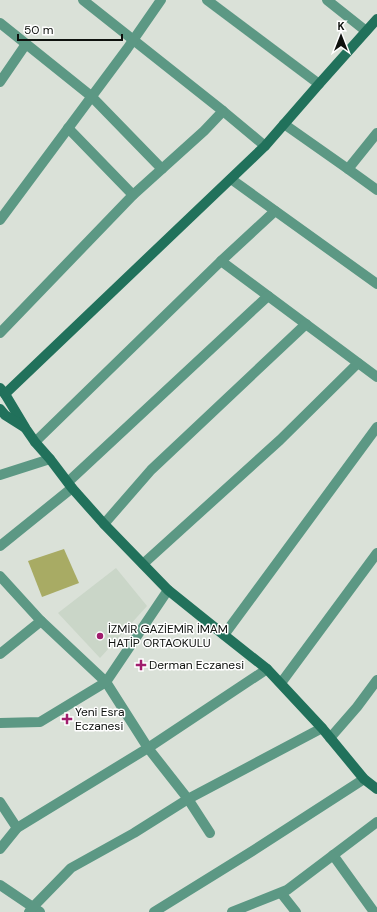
<svg xmlns="http://www.w3.org/2000/svg" width="377" height="912" font-family="'DM Sans',sans-serif">
<style>
.built{fill:#cad6c8}
.building{fill:#a8ab64}
.lines{fill:none;stroke-linecap:round;stroke-linejoin:round}
.street{stroke:#5c9884;stroke-width:10}
.secondary{stroke:#21715b;stroke-width:10}
.poi-dot{fill:#a01d6d;stroke:#fff;stroke-width:1.5}
.labels{text-anchor:middle;dominant-baseline:central;stroke-width:3;stroke-linejoin:round;paint-order:stroke}
.poi-label{font-size:12px;fill:#0e110e;stroke:#fff;text-anchor:start}
</style>
<rect width="100%" height="100%" fill="#dae1d8"/>
<polygon class="built" points="116,568 147,606 100,658 58,613"/>
<polygon class="building" points="64,549 79,583 42,597 28,561"/>
<g class="lines">
<g class="street">
<polyline points="83,0 223,111 265,146"/>
<polyline points="207,0 319,84"/>
<polyline points="327,0 366,31"/>
<polyline points="0,23 91,96 162,169"/>
<polyline points="0,82 26,44"/>
<polyline points="284,124 348,169 377,133"/>
<polyline points="68,128 133,195"/>
<polyline points="348,169 377,190"/>
<polyline points="231,179 377,284"/>
<polyline points="0,220 127,49 161,0"/>
<polyline points="221,261 377,377"/>
<polyline points="0,333 133,195 204,131 223,111"/>
<polyline points="35,442 221,261 275,211"/>
<polyline points="0,475 50,459"/>
<polyline points="68,482 268,296"/>
<polyline points="104,524 151,470 306,324"/>
<polyline points="0,546 72,488"/>
<polyline points="143,564 280,440 358,363"/>
<polyline points="0,576 41,621 106,682 148,748 188,799 210,833"/>
<polyline points="224,635 377,427"/>
<polyline points="0,654 41,621"/>
<polyline points="281,683 377,553"/>
<polyline points="0,723 40,722 106,682 168,590"/>
<polyline points="330,738 357,707 377,680"/>
<polyline points="0,802 17,828"/>
<polyline points="0,849 17,828 148,748 267,669"/>
<polyline points="333,855 374,912"/>
<polyline points="0,885 40,912"/>
<polyline points="281,893 296,912"/>
<polyline points="29,912 33,907 71,868 134,833 188,799 322,728"/>
<polyline points="154,912 254,850 364,779"/>
<polyline points="232,912 287,890 377,822"/>
</g>
<g class="secondary">
<polyline points="0,388 5,394 26,429 35,442 50,459 72,488 104,524 168,590 224,635 267,669 322,728 364,779 377,789"/>
<polyline points="5,394 265,146 319,84 377,19"/>
<polyline points="0,409 5,415 24,427"/>
</g>
</g>
<g class="poi-dot">
<circle cx="100" cy="636" r="4"/>
<path d="M139 659h4v4h4v4h-4v4h-4v-4h-4v-4h4z"/>
<path d="M65 713h4v4h4v4h-4v4h-4v-4h-4v-4h4z"/>
</g>
<g class="labels">
<g class="poi-label">
<text x="108" y="629">İZMİR GAZİEMİR İMAM<tspan x="108" dy="14">HATİP ORTAOKULU</tspan></text>
<text x="149" y="665">Derman Eczanesi</text>
<text x="75" y="712">Yeni Esra<tspan x="75" dy="14">Eczanesi</tspan></text>
</g>
</g>
<g transform="translate(341 36)" stroke="#ffffff" stroke-width="3" paint-order="stroke">
<path d="M0-3L7 15L0 10L-7 15Z" fill="#0e110e"/>
<text y="-6" font-size="11" font-weight="bold" text-anchor="middle" fill="#0e110e">K</text>
</g>
<path d="M18 34v6h104v-6" fill="none" stroke="#0e110e" stroke-width="2"/>
<text x="24" y="34" font-size="12" fill="#0e110e" stroke="#ffffff" stroke-width="3" paint-order="stroke">50 m</text>
</svg>
